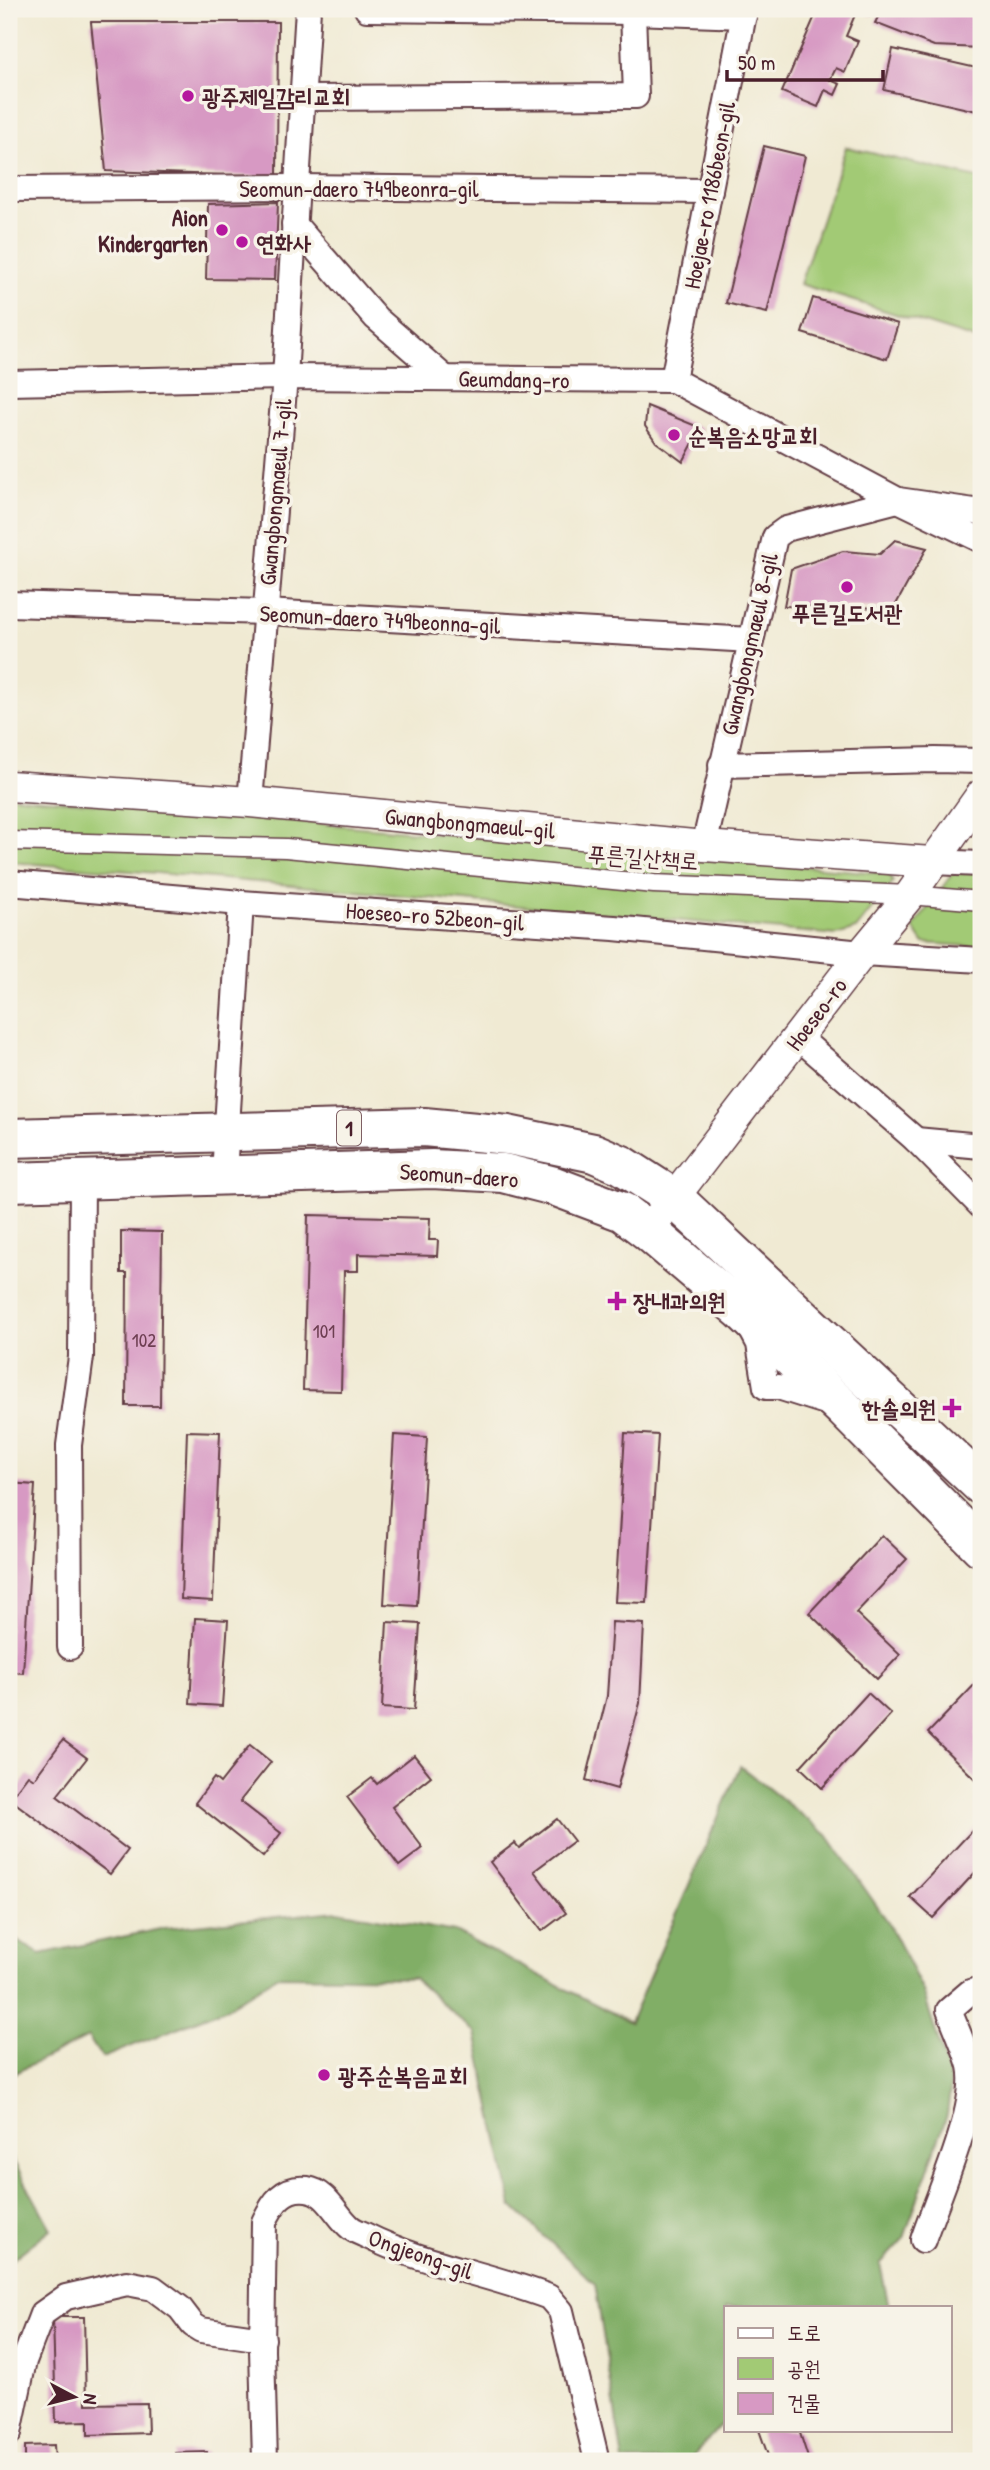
<svg xmlns="http://www.w3.org/2000/svg" width="990" height="2470" font-family="'Patrick Hand','Poor Story',sans-serif">
<style>
.green{fill:#a2ca75;stroke:#767450;stroke-width:2}
.forest{fill:#81ae66;stroke:#666648;stroke-width:2}
.building{fill:#d799c3}
.lines{fill:none;stroke-linecap:round;stroke-linejoin:round}
.pedestrian-casing{stroke:#633d44;stroke-width:21}
.minor-casing{stroke:#633d44;stroke-width:28}
.tertiary-casing{stroke:#633d44;stroke-width:33}
.primary-casing{stroke:#633d44;stroke-width:42}
.pedestrian{stroke:#fff;stroke-width:18}
.minor{stroke:#fff;stroke-width:24}
.tertiary{stroke:#fff;stroke-width:30}
.primary{stroke:#fff;stroke-width:38}
.poi-dot{fill:#b5179e;stroke:#f7f3e8;stroke-width:2.5}
.labels{text-anchor:middle;dominant-baseline:central;stroke-width:7;stroke-linejoin:round;paint-order:stroke}
.number-label{font-size:19px;fill:#6d3e51}
.shield{fill:#f7f3e8;stroke:#7e5f64;stroke-width:2}
.shield-label{font-size:21px;font-weight:bold;fill:#4a1f2b}
.poi-label{font-size:23px;font-weight:bold;fill:#4a1f2b;stroke:#f7f3e8;text-anchor:start}
.street-label{font-size:23px;fill:#4a1f2b;stroke:#f7f3e8}
</style>
<rect width="100%" height="100%" fill="#f7f3e8"/>
<filter id="ink" filterUnits="userSpaceOnUse"><feTurbulence type="fractalNoise" baseFrequency=".0143" numOctaves="2"/><feDisplacementMap in="SourceGraphic" scale="14" xChannelSelector="R" yChannelSelector="G"/><feConvolveMatrix kernelMatrix="1 2 1 2 8 2 1 2 1" color-interpolation-filters="sRGB"/></filter>
<filter id="wash" filterUnits="userSpaceOnUse"><feTurbulence type="fractalNoise" baseFrequency=".00686" numOctaves="4" result="noise"/><feDisplacementMap in="SourceGraphic" scale="28" xChannelSelector="R" yChannelSelector="G"/><feGaussianBlur stdDeviation="1.57" result="paint"/><feColorMatrix in="noise" values="0 0 0 0 0 0 0 0 0 0 0 0 0 0 0 0 0 1.4 0 .05"/><feComposite in="paint" operator="in"/></filter>
<g filter="url(#wash)">
<rect width="100%" height="100%" fill="#f0ead3"/>
<g class="green">
<polygon points="846,147 981,179 981,341 800,284"/>
<polygon points="9,796 889,874 893,882 856,929 837,935 157,873 9,862"/>
<polygon points="955,870 981,872 981,947 923,943 913,928"/>
</g>
<g class="forest">
<polygon points="740,1766 827,1835 886,1919 923,1991 951,2082 947,2115 904,2238 880,2264 889,2307 726,2307 726,2419 689,2461 623,2461 595,2284 512,2206 475,2033 414,1978 277,1976 227,2008 102,2058 88,2037 9,2076 9,1936 40,1954 165,1928 338,1911 455,1932 630,2022"/>
<polygon points="9,2153 51,2229 9,2262"/>
</g>
<g id="blocks">
<g class="building">
<polygon points="818,9 874,9 871,16 857,10 846,36 858,41 845,72 836,68 830,80 840,84 835,95 825,90 818,107 782,92"/>
<polygon points="882,9 981,9 981,48 934,46 875,23"/>
<polygon points="91,22 278,22 277,177 106,171"/>
<polygon points="893,49 981,69 981,112 884,90"/>
<polygon points="764,146 805,156 767,313 726,303"/>
<polygon points="278,202 275,280 206,279 208,204"/>
<polygon points="813,298 898,324 887,359 802,333"/>
<polygon points="647,406 701,428 683,462 656,442 645,426"/>
<polygon points="895,540 927,548 894,608 784,606 791,569 843,551 880,554"/>
<polygon points="308,1215 430,1218 429,1240 438,1240 437,1256 358,1254 358,1271 344,1271 341,1391 303,1390"/>
<polygon points="121,1231 162,1232 160,1406 126,1406 127,1273 121,1273"/>
<polygon points="187,1431 220,1432 213,1601 181,1599"/>
<polygon points="625,1433 658,1435 647,1603 615,1602"/>
<polygon points="394,1435 427,1437 417,1606 384,1604"/>
<polygon points="9,1483 35,1485 23,1673 9,1672"/>
<polygon points="882,1535 907,1559 856,1613 900,1655 877,1679 809,1613"/>
<polygon points="195,1618 228,1620 222,1706 190,1704"/>
<polygon points="387,1622 420,1624 414,1710 382,1708"/>
<polygon points="612,1622 644,1624 640,1703 617,1789 586,1780 607,1696"/>
<polygon points="981,1678 981,1727 975,1734 981,1740 981,1785 928,1733"/>
<polygon points="868,1693 891,1714 822,1788 800,1767"/>
<polygon points="63,1740 87,1758 57,1796 128,1850 110,1874 10,1799 28,1775 34,1779"/>
<polygon points="250,1745 271,1762 240,1801 281,1833 263,1857 195,1803 214,1778 220,1783"/>
<polygon points="414,1755 431,1776 392,1807 423,1848 399,1866 347,1797 372,1778 377,1784"/>
<polygon points="557,1819 574,1841 534,1871 566,1913 542,1931 490,1862 515,1843 519,1848"/>
<polygon points="979,1823 981,1826 981,1866 933,1918 910,1897"/>
<polygon points="53,2317 84,2317 86,2404 147,2403 148,2433 88,2435 88,2421 56,2422"/>
<polygon points="759,2430 799,2430 809,2461 770,2461"/>
<polygon points="54,2445 55,2461 25,2461 25,2446"/>
<polygon points="207,2452 207,2461 175,2461 175,2453"/>
</g>
</g>
</g>
<g filter="url(#ink)">
<use href="#blocks" fill-opacity="0" stroke="#633d44" stroke-width="2"/>
<g class="lines">
<g class="pedestrian-casing">
<polyline id="pedestrian" points="9,841 286,848 654,884 910,895 981,901"/>
</g>
<g class="minor-casing">
<g id="minor">
<polyline points="367,9 633,12 744,16"/>
<polyline points="302,98 636,96 633,12"/>
<polyline points="9,189 296,187 710,191"/>
<polyline points="294,224 376,318 445,378"/>
<polyline points="673,380 745,9"/>
<polyline points="9,383 285,377 673,380 898,500 981,540"/>
<polyline points="9,604 266,612 751,640"/>
<polyline points="721,765 935,760 981,761"/>
<polyline points="250,802 285,377 308,9"/>
<polyline points="704,846 775,537 786,529 898,500 981,512"/>
<polyline points="932,862 981,864"/>
<polyline points="9,883 241,903 614,928 862,953 981,960"/>
<polyline points="798,1037 916,1140 981,1206"/>
<polyline points="916,1140 981,1146"/>
<polyline points="224,1174 241,903"/>
<polyline points="750,1327 759,1344 766,1387 778,1387 832,1404"/>
<polyline points="70,1647 69,1445 81,1357 82,1178"/>
<path d="M923 2240C937 2198 979 2107 970 2066 965 2047 956 2028 949 2010L970 1992 981 1989"/>
<polyline points="9,2433 24,2361 42,2314 66,2297 127,2283 153,2288 180,2308 193,2325 201,2330 263,2339"/>
<path d="M265 2461 262 2350 264 2222C273 2203 283 2186 307 2189 328 2192 336 2216 351 2228 355 2231 361 2233 365 2235 423 2264 489 2274 549 2297L561 2311 597 2461"/>
</g>
</g>
<g class="tertiary-casing">
<g id="tertiary">
<polyline points="9,786 250,802 704,846 932,862"/>
<polyline points="648,1231 862,953 910,895 981,795"/>
</g>
</g>
<g class="primary-casing">
<g id="primary">
<polyline points="9,1138 424,1127 508,1135 594,1153 622,1165 675,1199 981,1485"/>
<polyline points="9,1182 432,1169 503,1173 554,1186 623,1212 648,1231 742,1311 843,1408 981,1547"/>
</g>
</g>
<use href="#pedestrian" class="pedestrian"/>
<use href="#minor" class="minor"/>
<use href="#tertiary" class="tertiary"/>
<use href="#primary" class="primary"/>
</g>
</g>
<g class="poi-dot">
<circle cx="188" cy="96" r="7"/>
<circle cx="222" cy="230" r="7"/>
<circle cx="242" cy="242" r="7"/>
<circle cx="674" cy="435" r="7"/>
<circle cx="847" cy="587" r="7"/>
<path d="M613.5 1290.5h7v7h7v7h-7v7h-7v-7h-7v-7h7z"/>
<path d="M948.5 1397.5h7v7h7v7h-7v7h-7v-7h-7v-7h7z"/>
<circle cx="324" cy="2075" r="7"/>
</g>
<g class="labels">
<g class="number-label">
<text x="324" y="1331">101</text>
<text x="144" y="1340">102</text>
</g>
<rect class="shield" x="337" y="1110.5" width="24" height="35" rx="5"/>
<g class="shield-label">
<text x="349" y="1128">1</text>
</g>
<g class="poi-label">
<text x="202" y="96">광주제일감리교회</text>
<text x="208" y="217" text-anchor="end">Aion<tspan x="208" dy="26">Kindergarten</tspan></text>
<text x="256" y="242">연화사</text>
<text x="688" y="435">순복음소망교회</text>
<text x="847" y="612" text-anchor="middle">푸른길도서관</text>
<text x="633" y="1301">장내과의원</text>
<text x="936" y="1408" text-anchor="end">한솔의원</text>
<text x="338" y="2075">광주순복음교회</text>
</g>
<g class="street-label">
<text x="359" y="188">Seomun-daero 749beonra-gil</text>
<text transform="translate(709 195) rotate(-79)">Hoejae-ro 1186beon-gil</text>
<text transform="translate(514 379) rotate(1)">Geumdang-ro</text>
<text transform="translate(275 492) rotate(-85)">Gwangbongmaeul 7-gil</text>
<text transform="translate(380 619) rotate(3)">Seomun-daero 749beonna-gil</text>
<text transform="translate(749 644) rotate(-77)">Gwangbongmaeul 8-gil</text>
<text transform="translate(470 823) rotate(5)">Gwangbongmaeul-gil</text>
<text transform="translate(643 857) rotate(4)">푸른길산책로</text>
<text transform="translate(435 916) rotate(4)">Hoeseo-ro 52beon-gil</text>
<text transform="translate(816 1014) rotate(-53)">Hoeseo-ro</text>
<text transform="translate(459 1175) rotate(4)">Seomun-daero</text>
<text transform="translate(421 2254) rotate(19)">Ongjeong-gil</text>
</g>
</g>
<rect width="990" height="2470" fill="none" stroke="#f7f3e8" stroke-width="35"/>
<rect x="724" y="2306" width="228" height="126" fill="#f7f3e8" stroke="#b29e9c" stroke-width="2"/>
<rect x="738" y="2328" width="35" height="10" fill="#ffffff" stroke="#b29e9c" stroke-width="2"/>
<text x="787" y="2340" font-size="21" fill="#4a1f2b">도로</text>
<rect x="738" y="2358" width="35" height="21" fill="#a2ca75" stroke="#b29e9c" stroke-width="2"/>
<text x="787" y="2376" font-size="21" fill="#4a1f2b">공원</text>
<rect x="738" y="2393" width="35" height="21" fill="#d799c3" stroke="#b29e9c" stroke-width="2"/>
<text x="787" y="2410" font-size="21" fill="#4a1f2b">건물</text>
<g transform="translate(74 2397) rotate(97)" stroke="#f7f3e8" stroke-width="5" paint-order="stroke">
<path d="M0-5L12 26L0 18L-12 26Z" fill="#4a1f2b"/>
<text y="-10" font-size="19" font-weight="bold" text-anchor="middle" fill="#4a1f2b">N</text>
</g>
<path d="M727 70v10h156v-10" fill="none" stroke="#4a1f2b" stroke-width="3.5"/>
<text x="738" y="70" font-size="21" fill="#4a1f2b" stroke="#f7f3e8" stroke-width="5" paint-order="stroke">50 m</text>
</svg>
